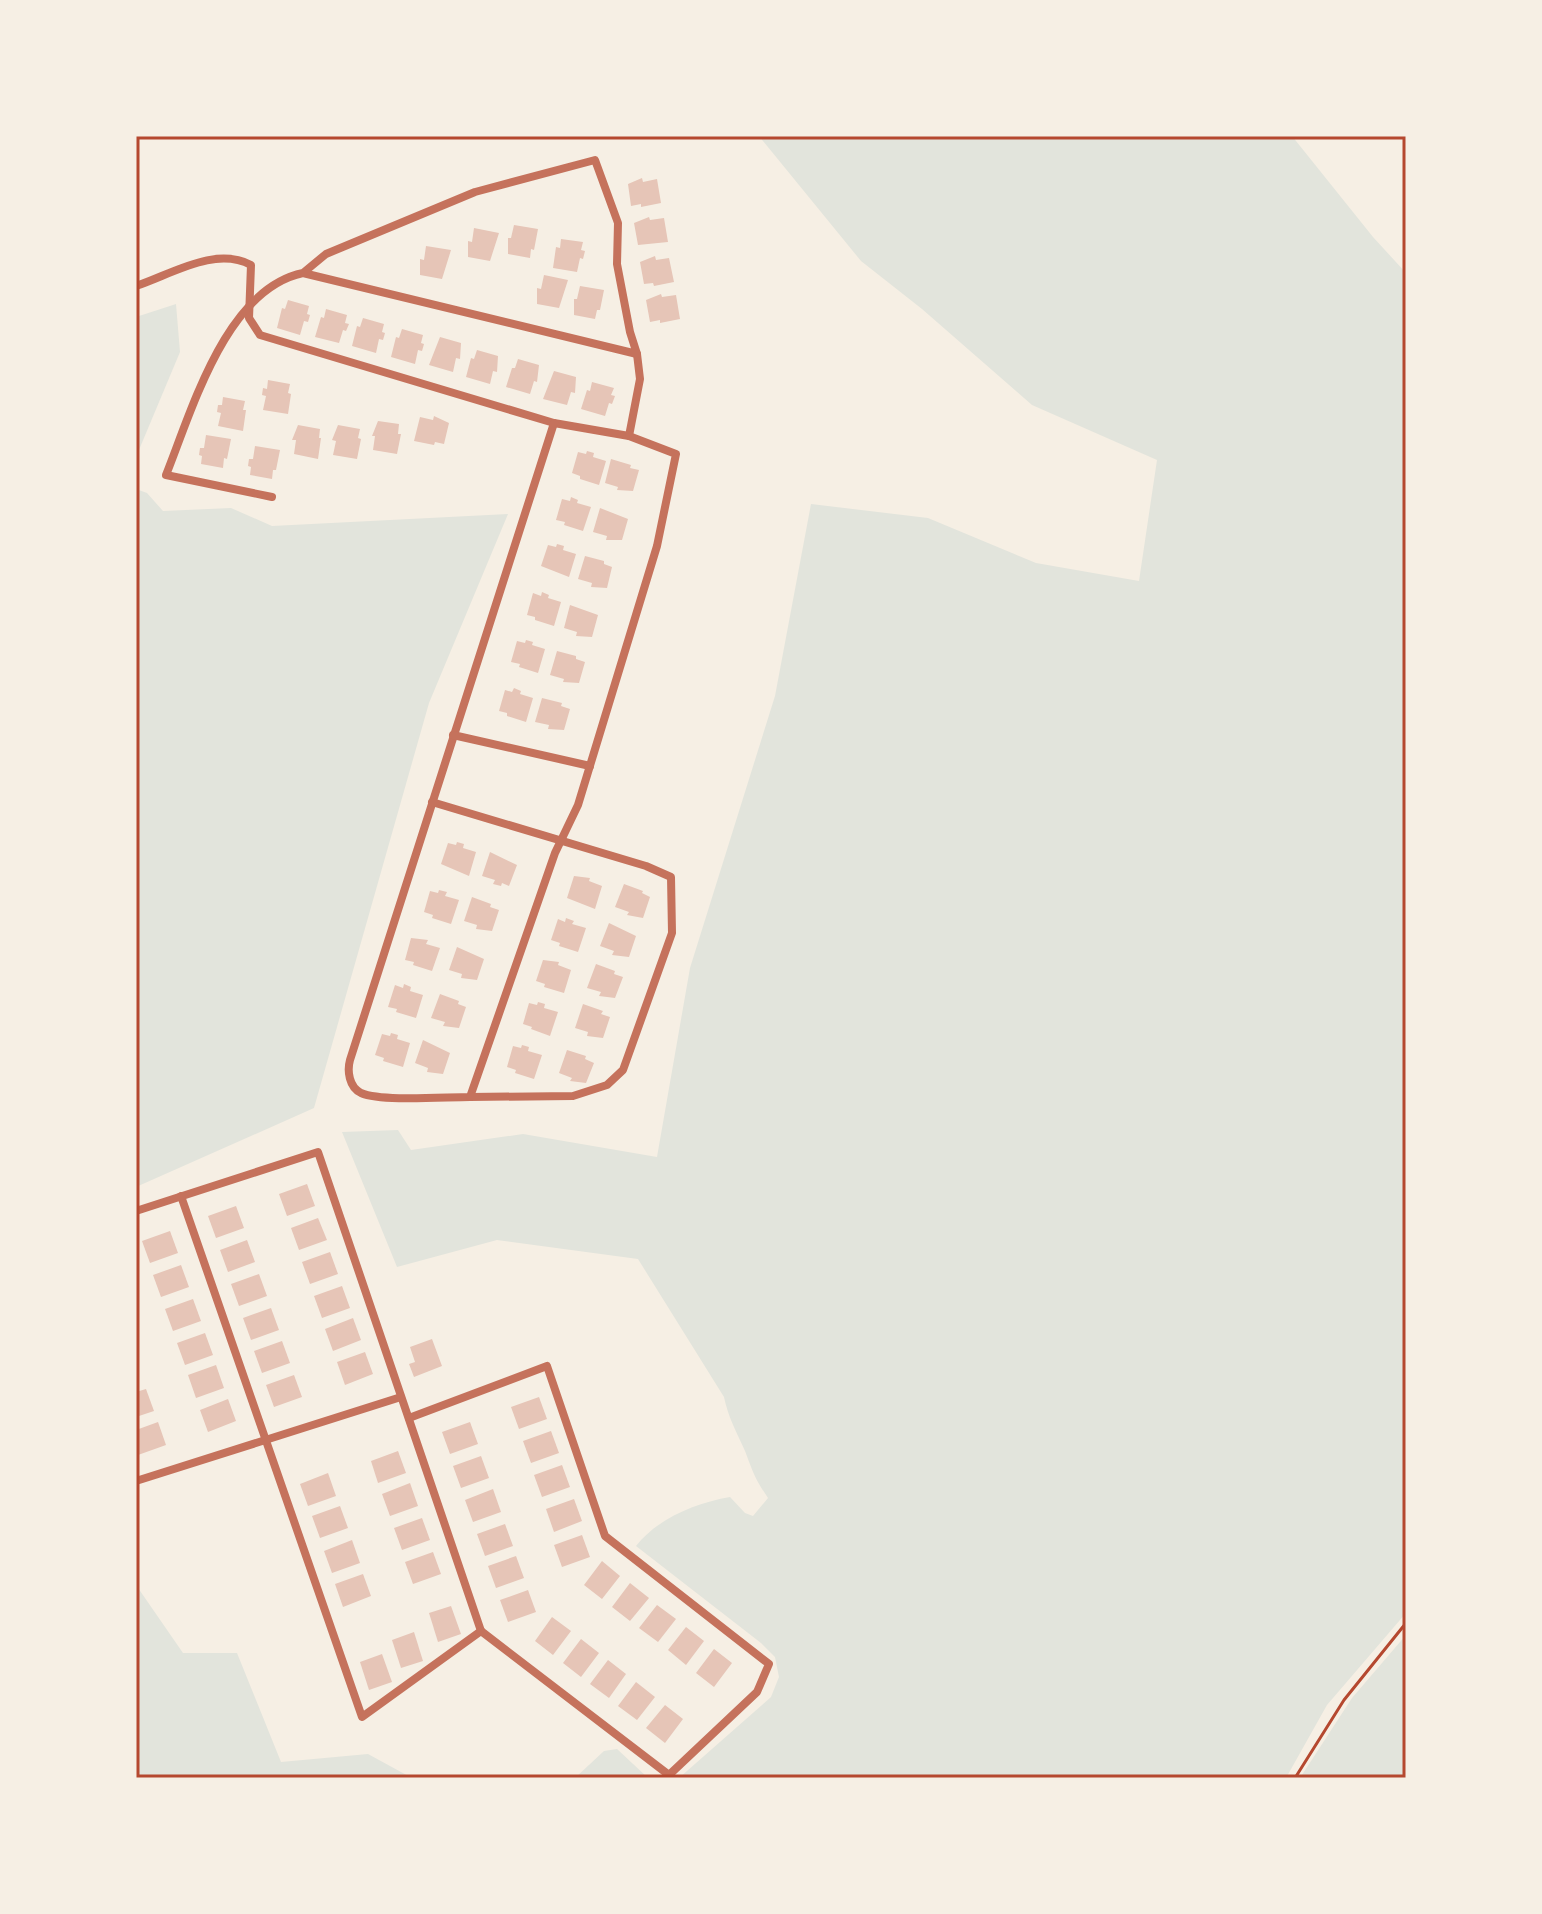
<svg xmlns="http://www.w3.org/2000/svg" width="1542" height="1914" font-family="'PT Sans',sans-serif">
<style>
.green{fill:#e2e4dc}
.building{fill:#e6c5b7}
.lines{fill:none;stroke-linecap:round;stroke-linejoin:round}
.path{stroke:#b5482f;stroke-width:3}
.minor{stroke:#c5725c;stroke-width:8}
.neatline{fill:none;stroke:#b5482f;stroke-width:3}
</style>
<rect width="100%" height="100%" fill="#f6efe4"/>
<g class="green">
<path d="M759 136H1292L1373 237 1406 273V1613L1327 1705 1286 1778H679L771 1697 779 1677 775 1657 761 1643 636 1546C658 1518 696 1503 730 1497L745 1513 753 1516 768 1498C755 1479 753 1472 745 1451 737 1433 728 1417 724 1397L638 1259 497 1240 397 1267 342 1132 398 1130 411 1150 523 1134 657 1157 690 968 775 696 811 504 928 518 1036 563 1139 581 1157 460 1032 405 922 309 861 261Z"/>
<polygon points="176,304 180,352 136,457 136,317"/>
<polygon points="136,489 147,493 163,511 231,508 272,526 508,514 429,703 314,1108 136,1187"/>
<polygon points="136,1585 183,1653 237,1653 281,1762 368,1754 412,1778 136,1778"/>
<polygon points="1406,1635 1406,1778 1300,1778 1352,1698"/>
<polygon points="617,1749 648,1778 575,1778 604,1751"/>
</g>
<g class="building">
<polygon points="642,178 643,182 657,179 661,203 641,207 641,204 631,206 628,184"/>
<polygon points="649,217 650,220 664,218 668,242 638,245 634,223"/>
<polygon points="514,225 538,229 534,250 531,249 530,258 508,254 508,238 511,238"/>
<polygon points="474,228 499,233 490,261 468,257 468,241 472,242"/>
<polygon points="561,239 583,242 581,250 585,251 583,259 580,258 577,272 553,268 556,247 560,248"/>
<polygon points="426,246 451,250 442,279 420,275 420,259 424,260"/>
<polygon points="655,256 656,260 669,258 674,282 654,286 653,283 644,284 640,262"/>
<polygon points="544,275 568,280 559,308 537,304 537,288 541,289"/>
<polygon points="580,286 604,290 600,310 597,310 595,319 574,315 574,299 577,299"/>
<polygon points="661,294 662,297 676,295 680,319 660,323 660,320 650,322 646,300"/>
<polygon points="288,300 309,306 307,314 310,315 308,322 304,321 300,335 277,328 282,308 285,309"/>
<polygon points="326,309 347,315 345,323 349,324 346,331 343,330 339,343 315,337 321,317 324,318"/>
<polygon points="363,318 384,324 382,332 385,333 383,340 379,339 376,353 352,346 357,326 360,327"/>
<polygon points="402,329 423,335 421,343 424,344 422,351 418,350 415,364 391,357 396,337 399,338"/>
<polygon points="440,337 461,343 460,359 456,358 453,372 429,365"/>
<polygon points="477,350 498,356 497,372 493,371 490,384 466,377 471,358 474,359"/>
<polygon points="518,359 539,365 537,382 534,381 530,394 506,387 512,368 515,368"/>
<polygon points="554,371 576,377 575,393 571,392 567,405 543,399"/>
<polygon points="268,380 290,384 288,393 291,394 288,414 263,410 266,396 262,395 263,388 267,389"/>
<polygon points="592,382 614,388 611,395 615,396 612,404 609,403 605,416 581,409 587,390 590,391"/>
<polygon points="223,397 245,401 243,410 246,410 243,431 218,426 221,413 217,412 218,405 222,405"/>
<polygon points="434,416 449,423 444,444 435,442 434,445 414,441 420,417 433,420"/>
<polygon points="378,421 399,424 398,434 401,434 397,454 373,450 375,436 372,436"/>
<polygon points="298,425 320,429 319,438 321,438 318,459 294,454 296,440 292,440"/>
<polygon points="338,425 360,429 358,438 361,439 357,459 333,455 336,441 332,440"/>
<polygon points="206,435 231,439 227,459 224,458 223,468 201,464 202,456 199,455 200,448 204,448"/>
<polygon points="255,446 280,450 276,470 273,470 272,479 250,475 251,467 248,466 249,459 253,459"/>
<polygon points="587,451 594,453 593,457 606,461 599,485 580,479 580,476 572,473 578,452 586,454"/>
<polygon points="611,459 631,465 630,468 639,470 633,491 617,490 618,487 605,483"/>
<polygon points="571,497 578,500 577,503 591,507 583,531 564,525 565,522 556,520 562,499 570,501"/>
<polygon points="600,508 628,519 622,540 606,540 607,536 593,532"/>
<polygon points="557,544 564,546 563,550 576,554 569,577 541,566 548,545 556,547"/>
<polygon points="585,556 604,561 604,564 612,567 607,588 591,587 592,583 578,579"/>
<polygon points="542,592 549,595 548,598 561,602 554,626 535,620 535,617 527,615 533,593 541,596"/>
<polygon points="570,605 598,615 592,637 576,636 577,632 564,628"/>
<polygon points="526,640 533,642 532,645 545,649 538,673 519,667 520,664 511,662 517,641 525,643"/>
<polygon points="557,651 576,656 576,659 585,662 579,683 563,682 564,679 550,675"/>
<polygon points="514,688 521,691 520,694 533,698 526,722 507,716 507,713 499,711 505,690 512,692"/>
<polygon points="542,698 562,703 561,706 570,709 564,730 548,729 549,725 535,722"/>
<polygon points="457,842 464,844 463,848 476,852 469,876 441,864 448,843 456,845"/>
<polygon points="490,852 517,865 509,886 502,883 501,886 493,884 495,880 482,876"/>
<polygon points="574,876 590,878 589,881 602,886 595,909 567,898"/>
<polygon points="624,884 643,891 642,893 650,897 643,918 627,915 629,912 615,907"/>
<polygon points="439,890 447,892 445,896 459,900 451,924 432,918 433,915 424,912 430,891 438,893"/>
<polygon points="472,897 491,904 490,907 499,910 492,931 476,929 477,925 464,921"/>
<polygon points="566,918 574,921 572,924 586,928 578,952 559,946 560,943 551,940 558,919 565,922"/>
<polygon points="609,923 636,936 629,957 612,955 614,951 600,946"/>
<polygon points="411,938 428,940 426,944 440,948 432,971 413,965 414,962 405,960"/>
<polygon points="457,947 484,959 477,980 461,978 462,974 449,970"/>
<polygon points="543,960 559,962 558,965 571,970 564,993 544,987 545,984 536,981"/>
<polygon points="596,964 615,971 614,974 623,977 615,998 599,996 601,992 587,988"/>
<polygon points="404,984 411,987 410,991 423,995 416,1018 396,1012 397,1009 388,1007 395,985 403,988"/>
<polygon points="440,994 459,1001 458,1004 466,1007 459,1028 443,1026 445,1022 431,1018"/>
<polygon points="538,1002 545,1004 544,1008 558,1012 550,1036 531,1029 532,1027 523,1024 529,1003 537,1005"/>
<polygon points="583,1004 603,1011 601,1014 610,1017 603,1038 587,1036 588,1032 575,1028"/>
<polygon points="391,1033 398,1035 397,1039 410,1043 403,1067 383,1061 384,1058 375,1055 382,1034 390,1036"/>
<polygon points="423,1040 450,1053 443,1074 427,1072 428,1068 415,1063"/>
<polygon points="522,1045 529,1047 528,1051 542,1055 534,1079 515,1073 516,1070 507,1067 513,1046 521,1048"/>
<polygon points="567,1050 586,1056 585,1059 594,1063 586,1083 570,1081 572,1078 559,1073"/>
<polygon points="307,1184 315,1206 287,1216 279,1194"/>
<polygon points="236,1206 244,1228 216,1238 208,1216"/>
<polygon points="318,1218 327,1240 299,1250 291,1228"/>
<polygon points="170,1231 178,1253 150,1263 142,1241"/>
<polygon points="247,1240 255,1262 228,1272 220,1250"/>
<polygon points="330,1252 338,1274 310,1284 302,1262"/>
<polygon points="181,1265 189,1287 161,1297 153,1275"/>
<polygon points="259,1274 267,1296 239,1306 231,1284"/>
<polygon points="342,1286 350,1308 322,1318 314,1296"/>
<polygon points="193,1299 201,1321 173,1331 165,1309"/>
<polygon points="271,1308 279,1330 251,1340 243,1318"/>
<polygon points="353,1318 361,1340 333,1351 325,1329"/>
<polygon points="205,1333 213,1355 185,1365 177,1343"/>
<polygon points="432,1339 442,1366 414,1377 409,1364 415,1362 410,1347"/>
<polygon points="282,1341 290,1363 262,1373 254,1351"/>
<polygon points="365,1352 373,1374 345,1385 337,1362"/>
<polygon points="216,1365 224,1388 196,1398 188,1375"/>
<polygon points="294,1375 302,1397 274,1407 266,1385"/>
<polygon points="146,1389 154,1411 136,1417 136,1392"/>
<polygon points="539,1397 547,1419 519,1429 511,1407"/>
<polygon points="228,1399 236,1421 208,1432 200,1410"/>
<polygon points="158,1422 166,1445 138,1455 136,1430"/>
<polygon points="470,1422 478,1444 450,1454 442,1432"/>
<polygon points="551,1431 559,1453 531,1463 523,1441"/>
<polygon points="398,1451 406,1473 378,1483 371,1461"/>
<polygon points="481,1456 489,1478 461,1488 453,1466"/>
<polygon points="562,1465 570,1487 542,1497 534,1475"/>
<polygon points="328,1473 336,1496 308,1506 300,1484"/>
<polygon points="410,1483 418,1506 390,1516 382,1494"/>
<polygon points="493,1489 501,1512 473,1522 465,1500"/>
<polygon points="574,1499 582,1521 554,1532 546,1509"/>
<polygon points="340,1506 348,1528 320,1538 312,1516"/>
<polygon points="422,1518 430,1540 402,1550 394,1528"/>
<polygon points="505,1524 513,1546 485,1556 477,1534"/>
<polygon points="582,1535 590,1557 562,1567 554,1545"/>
<polygon points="352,1540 360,1563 332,1573 324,1551"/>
<polygon points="433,1552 441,1574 413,1584 405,1562"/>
<polygon points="516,1556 524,1578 496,1588 488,1566"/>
<polygon points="602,1561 620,1576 602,1599 584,1585"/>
<polygon points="363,1574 371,1596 343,1607 335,1584"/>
<polygon points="630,1583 649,1598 630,1621 612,1607"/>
<polygon points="528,1590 536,1612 508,1622 500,1600"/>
<polygon points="657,1605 676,1619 658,1642 639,1628"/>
<polygon points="451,1606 461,1634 438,1642 429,1613"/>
<polygon points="552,1617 571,1631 553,1655 535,1641"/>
<polygon points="686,1627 704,1641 686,1665 668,1650"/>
<polygon points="414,1632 423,1661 401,1668 392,1640"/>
<polygon points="581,1639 599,1653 581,1677 563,1663"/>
<polygon points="714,1649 732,1663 714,1687 696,1673"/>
<polygon points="382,1654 392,1682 369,1690 360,1662"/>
<polygon points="608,1660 626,1674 609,1698 590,1684"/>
<polygon points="636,1682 655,1697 637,1720 618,1706"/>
<polygon points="665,1705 683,1719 665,1743 646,1728"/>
</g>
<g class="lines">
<polyline class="path" points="1295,1778 1344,1700 1406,1623"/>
<g class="minor">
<path d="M136 286C172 274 215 246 251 265L249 318 260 335 554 423 629 436"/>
<path d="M554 423 350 1060C347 1071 349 1087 361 1093 382 1102 444 1097 470 1097L555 853 578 805 657 546 676 454 629 436 640 379 637 354"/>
<path d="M272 497 166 475C192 410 226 289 303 273L637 354 630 332 617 264 618 223 595 160 475 192 326 254 303 273"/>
<polyline points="453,735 590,766"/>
<polyline points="432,802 646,866 671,877 672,933 623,1070 607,1085 573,1096 470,1097"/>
<polyline points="181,1196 362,1717 481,1631"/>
<polyline points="136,1211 318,1152 481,1631"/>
<polyline points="409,1418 547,1366 605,1536 769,1664 757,1692 669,1775 481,1631"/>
<polyline points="136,1481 401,1397"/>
</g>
</g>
<rect width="1542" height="1914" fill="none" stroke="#f6efe4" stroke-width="276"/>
<rect x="138" y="138" width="1266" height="1638" class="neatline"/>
</svg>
